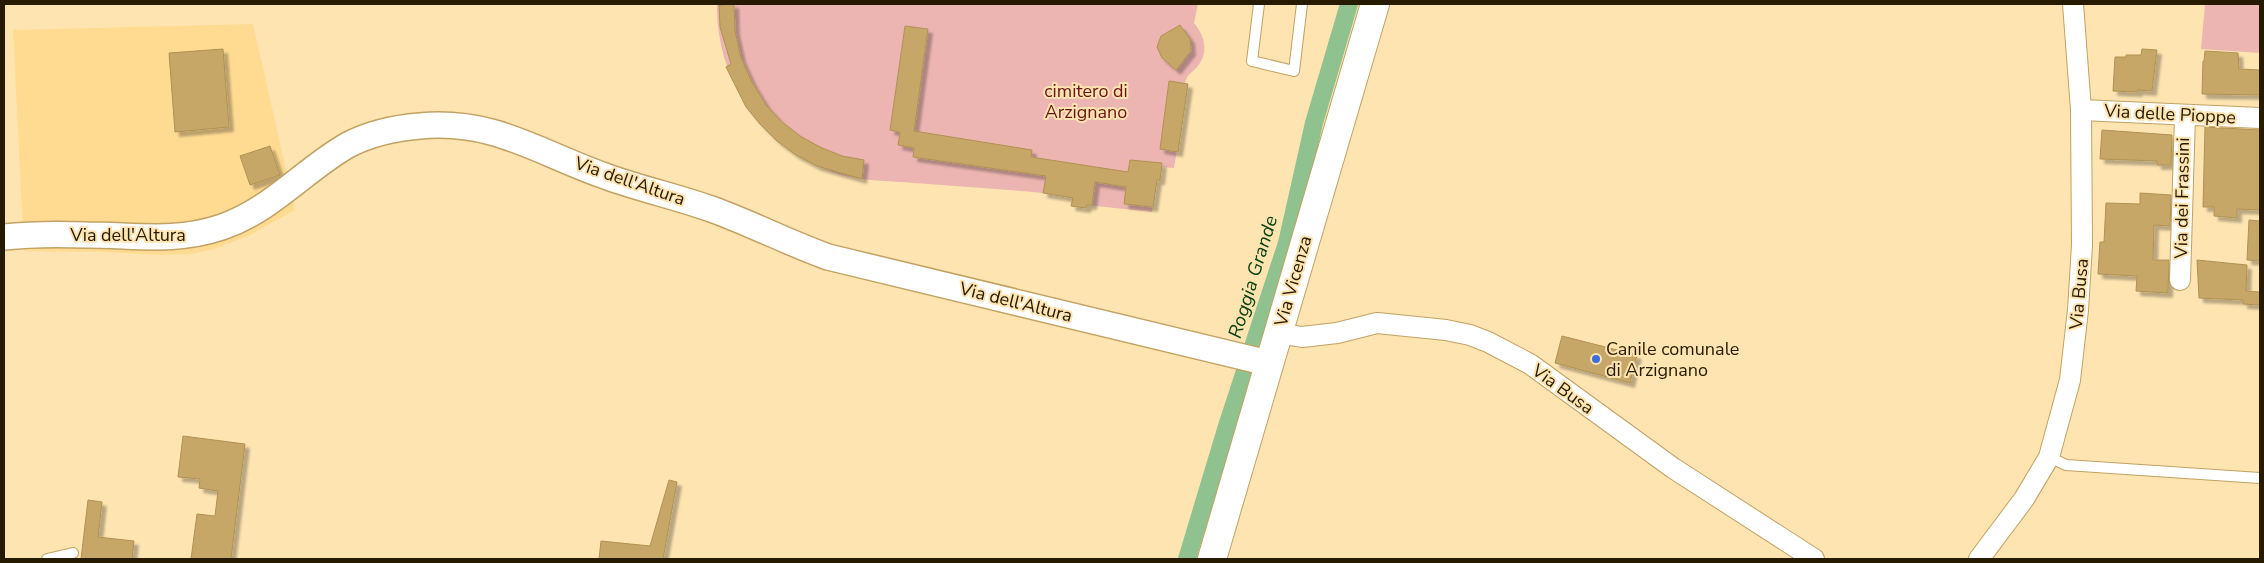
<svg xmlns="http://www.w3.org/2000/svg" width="2264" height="563" font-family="'Nunito Sans',sans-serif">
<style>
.built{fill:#ffdb92}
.green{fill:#edb5b1}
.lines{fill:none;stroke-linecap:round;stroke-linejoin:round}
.canal{stroke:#8fc28e;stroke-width:18}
.building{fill:#c6a768;stroke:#af9152;filter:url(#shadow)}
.service-casing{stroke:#c1a263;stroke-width:12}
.minor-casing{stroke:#c1a263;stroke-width:22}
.tertiary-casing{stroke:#c1a263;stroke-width:28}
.secondary-casing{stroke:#c1a263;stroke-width:30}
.service{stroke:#fff;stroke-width:10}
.minor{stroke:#fff;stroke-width:20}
.tertiary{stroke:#fff;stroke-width:25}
.secondary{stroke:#fff;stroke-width:28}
.poi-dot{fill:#3d6cdd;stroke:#fee4b1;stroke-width:2}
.labels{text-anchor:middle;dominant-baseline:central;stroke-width:4;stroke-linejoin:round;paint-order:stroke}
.park-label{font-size:18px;fill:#6a1317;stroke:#fee4b1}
.street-label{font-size:18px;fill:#261a01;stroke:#fee4b1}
.poi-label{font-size:18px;fill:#261a01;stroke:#fee4b1;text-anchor:start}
.water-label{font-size:19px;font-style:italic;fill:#09410f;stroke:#fee4b1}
</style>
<defs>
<filter id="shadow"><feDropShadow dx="4.5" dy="4.5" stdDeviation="1" flood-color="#0004"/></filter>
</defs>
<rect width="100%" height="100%" fill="#fee4b1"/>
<polygon class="built" points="253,24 295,210 250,235 214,249 191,254 160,255 105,252 24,251 13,30"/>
<g class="green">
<path d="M717 4H1198L1194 23C1205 36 1209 53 1197 67 1191 74 1187 74 1185 83L1188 84 1174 168 1162 167 1160 180H1157L1152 212 1087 205 1086 208 1071 206 1072 198 1043 193C1000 189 957 186 914 183 889 181 863 181 838 174 763 151 716 81 717 4Z"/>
<polygon points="2205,4 2260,4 2260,53 2201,49"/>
</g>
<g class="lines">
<polyline class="canal" points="1187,559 1227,426 1287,243 1314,123 1349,4"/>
</g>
<g class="building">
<polygon points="734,4 735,31 741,58 752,82 766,105 782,122 800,136 820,147 842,156 864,160 862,179 817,166 796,155 777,141 760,124 746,107 726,67 731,64 720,27 719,5"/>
<polygon points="1180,25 1190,39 1191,51 1176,70 1162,58 1157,47 1161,36"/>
<polygon points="905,26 928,29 914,131 1032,150 1031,157 1128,172 1130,160 1162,163 1160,180 1157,180 1153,207 1124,204 1126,187 1095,182 1092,205 1087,205 1086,208 1071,206 1073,198 1043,193 1046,176 913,157 914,148 898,145 900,132 890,130"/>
<polygon points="223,49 229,127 175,132 169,53"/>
<polygon points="2142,49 2157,50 2152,91 2138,90 2138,92 2113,91 2115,57 2126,57 2126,55 2141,55"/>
<polygon points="2205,51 2238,53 2239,69 2260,70 2260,95 2202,94 2203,61 2204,61"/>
<polygon points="1169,81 1188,84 1178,152 1160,149"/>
<polygon points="2205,127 2260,130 2260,210 2237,209 2237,218 2214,216 2214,207 2203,207"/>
<polygon points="2102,130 2172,135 2171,165 2157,165 2157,161 2100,159"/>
<polygon points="270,146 280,175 250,185 240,156"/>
<polygon points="2140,193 2171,195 2170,226 2154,225 2153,260 2169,260 2168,293 2136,291 2137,276 2098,274 2100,242 2104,242 2106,203 2140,204"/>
<polygon points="2249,220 2260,221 2260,261 2247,260"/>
<polygon points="2197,260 2247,265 2246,291 2260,292 2260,305 2243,304 2243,300 2199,298"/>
<polygon points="1562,336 1637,355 1630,383 1555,363"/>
<polygon points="183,436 245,444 231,559 191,559 197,514 215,516 218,491 199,488 200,479 178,477"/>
<polygon points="669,480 677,482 663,559 599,559 601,541 650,546"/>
<polygon points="88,500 102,502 98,537 134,541 132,559 81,559"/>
</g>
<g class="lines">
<g class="service-casing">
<g id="service">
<polyline points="1259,4 1252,61 1294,71 1302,4"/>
<polyline points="2049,457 2066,465 2260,478"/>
<polyline points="47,559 73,553"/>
</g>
</g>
<g class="minor-casing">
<g id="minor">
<polyline points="2081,110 2260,118"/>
<polyline points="2180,280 2185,116"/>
<polyline points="1277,333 1302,337 1337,333 1377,323 1446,330 1470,335 1488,342 1530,364 1673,468 1814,559"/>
<polyline points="1979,559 2024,499 2049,457 2070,380 2078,310 2082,245 2081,110 2073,4"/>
</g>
</g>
<g class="tertiary-casing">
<path id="tertiary" d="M4 237C31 234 60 234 87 235 136 235 174 243 222 227 273 209 304 170 348 145 369 134 395 128 420 126 494 119 539 153 605 176 640 189 678 197 714 210 752 224 789 243 828 257L1268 363"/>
</g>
<g class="secondary-casing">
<polyline id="secondary" points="1212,559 1375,4"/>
</g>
<use href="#service" class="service"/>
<use href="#minor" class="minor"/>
<use href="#tertiary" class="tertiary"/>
<use href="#secondary" class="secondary"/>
</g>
<circle class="poi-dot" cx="1596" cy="359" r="5"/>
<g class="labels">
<g class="park-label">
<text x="1086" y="91">cimitero di<tspan x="1086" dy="21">Arzignano</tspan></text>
</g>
<g class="street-label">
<text transform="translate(2170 114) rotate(3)">Via delle Pioppe</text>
<text transform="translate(630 181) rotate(19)">Via dell'Altura</text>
<text transform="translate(2182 198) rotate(-89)">Via dei Frassini</text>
<text x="128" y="235">Via dell'Altura</text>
<text transform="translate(1293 281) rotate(-74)">Via Vicenza</text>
<text transform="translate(2079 294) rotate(-85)">Via Busa</text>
<text transform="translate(1016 302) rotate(14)">Via dell'Altura</text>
<text transform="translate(1563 389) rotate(36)">Via Busa</text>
</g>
<g class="poi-label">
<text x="1606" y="349">Canile comunale<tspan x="1606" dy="21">di Arzignano</tspan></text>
</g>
<g class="water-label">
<text transform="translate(1253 277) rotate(-73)">Roggia Grande</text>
</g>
</g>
<rect width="2264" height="563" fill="none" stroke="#261a01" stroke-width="10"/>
</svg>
